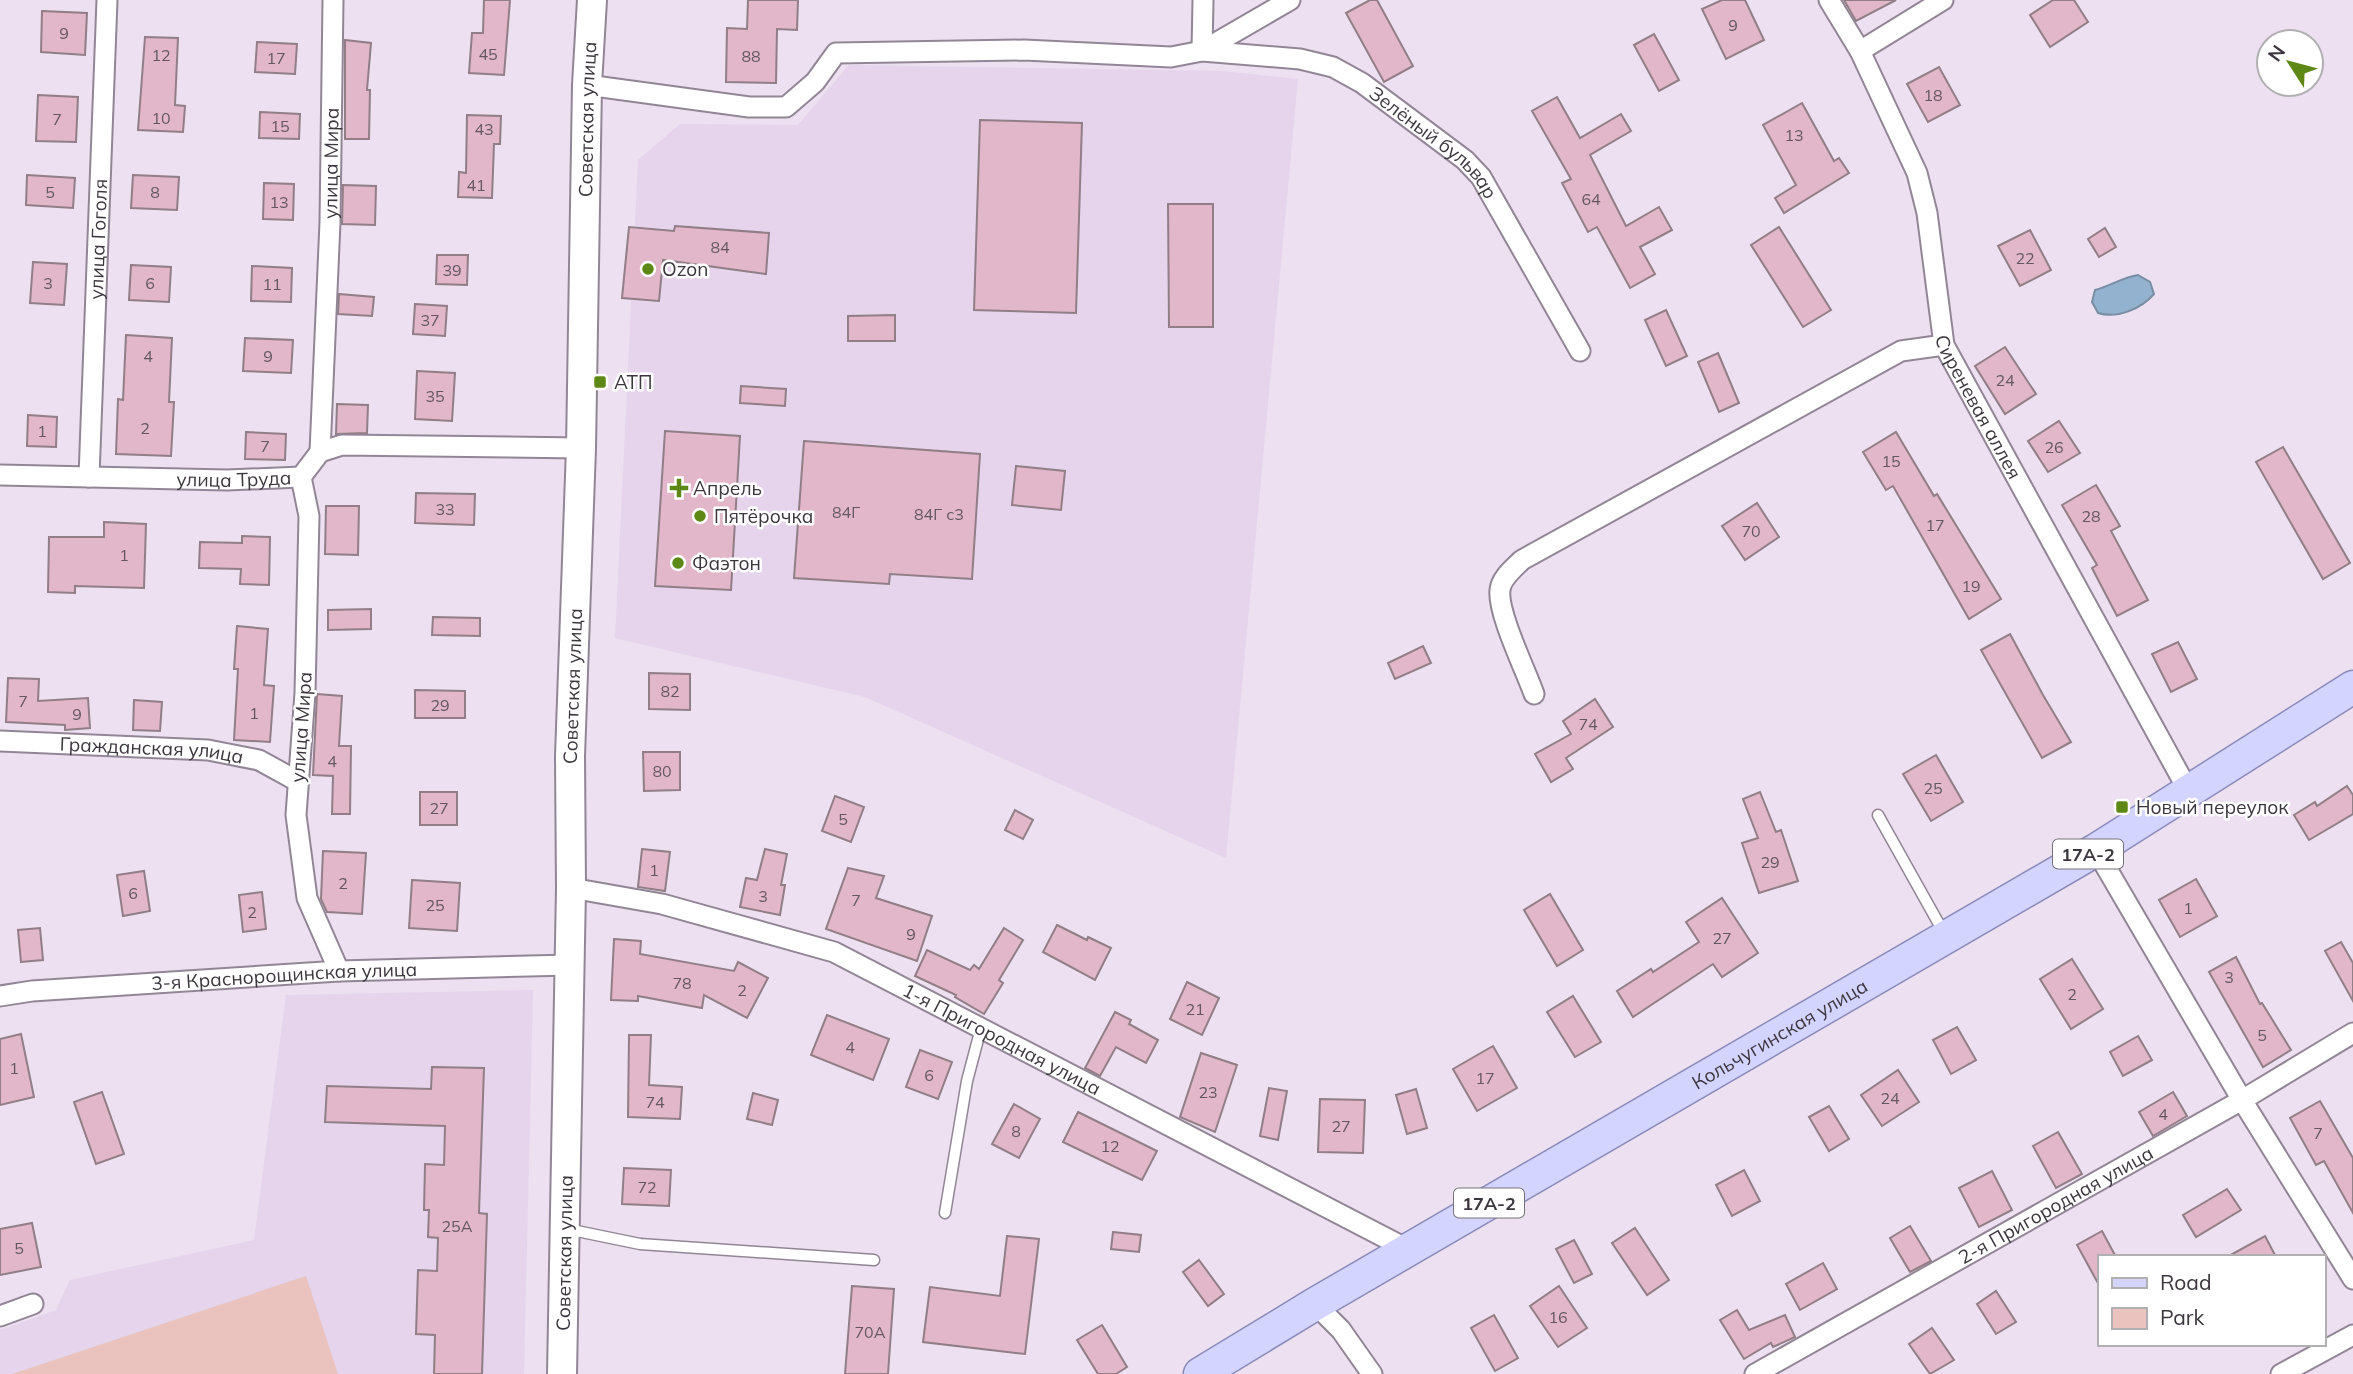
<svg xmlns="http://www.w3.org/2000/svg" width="2353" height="1374" font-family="Mulish,sans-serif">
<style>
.built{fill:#e5d4ec}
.green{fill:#eac2be}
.water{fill:#93b2cf;stroke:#798da4;stroke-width:2}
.building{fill:#e1b7c9;stroke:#917e86;stroke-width:2}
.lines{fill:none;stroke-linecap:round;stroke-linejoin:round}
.lane-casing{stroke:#928696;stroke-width:13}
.street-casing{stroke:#928696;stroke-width:23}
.secondary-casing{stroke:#928696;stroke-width:32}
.primary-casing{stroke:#8b8bbb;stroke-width:35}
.lane{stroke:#fff;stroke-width:10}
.street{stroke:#fff;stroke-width:19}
.secondary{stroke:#fff;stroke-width:28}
.primary{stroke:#d3d4ff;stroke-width:32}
.poi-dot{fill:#5e8815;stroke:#fff;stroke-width:2.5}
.labels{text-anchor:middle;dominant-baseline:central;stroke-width:5;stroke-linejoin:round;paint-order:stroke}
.number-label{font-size:16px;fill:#655761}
.shield{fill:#fff;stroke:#767378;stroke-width:2}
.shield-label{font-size:18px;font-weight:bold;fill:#3c373e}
.street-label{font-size:19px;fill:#3c373e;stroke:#fff}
.poi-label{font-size:19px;fill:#3c373e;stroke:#fff;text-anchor:start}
</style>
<rect width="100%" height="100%" fill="#ece0f1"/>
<g class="built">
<polygon points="849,65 1224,71 1298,79 1226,858 865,697 615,638 638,160 680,124 798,125"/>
<polygon points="533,990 524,1374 0,1374 0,1330 56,1310 70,1280 254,1240 286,995"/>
</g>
<polygon class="green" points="306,1276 338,1374 12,1374"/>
<path class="water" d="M2138 275 2150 282 2154 294C2141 309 2117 319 2098 313L2092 302 2095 290C2111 286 2123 277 2138 275Z"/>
<g class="building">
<polygon points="484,0 510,0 504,75 469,73 472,33 483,33"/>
<polygon points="748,0 798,0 797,30 777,29 776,83 726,82 727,28 747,29"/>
<polygon points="1370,0 1377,0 1413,66 1384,82 1346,13"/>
<polygon points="1722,0 1745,0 1764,40 1726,59 1702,9"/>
<polygon points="1844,0 1896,0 1856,21"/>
<polygon points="2053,0 2074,0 2088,22 2050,47 2030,15"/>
<polygon points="42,11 87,13 85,55 41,52"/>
<polygon points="1654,34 1679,80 1659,91 1634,45"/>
<polygon points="145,37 178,38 175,105 185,106 183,132 138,130"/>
<polygon points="345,40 371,43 367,90 370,90 369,139 345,139"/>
<polygon points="257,42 297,44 295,74 255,72"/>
<polygon points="1939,67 1960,105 1928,122 1907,84"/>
<polygon points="38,95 78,97 76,142 36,141"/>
<polygon points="1557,97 1580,138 1621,114 1631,131 1590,155 1626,226 1659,207 1672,230 1640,247 1655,274 1630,288 1597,227 1588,232 1562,183 1571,179 1532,111"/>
<polygon points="1802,103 1834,161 1839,158 1849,173 1784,213 1775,198 1796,185 1763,125"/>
<polygon points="260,112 300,114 299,139 259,138"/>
<polygon points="467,115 501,116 500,144 494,144 492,198 458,197 459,172 466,173"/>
<polygon points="980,120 1082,123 1076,313 974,310"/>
<polygon points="27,175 75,178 73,208 26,205"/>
<polygon points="133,175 179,177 177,210 131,208"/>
<polygon points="264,183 294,184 293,220 263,219"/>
<polygon points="343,185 376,186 375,225 342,224"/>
<polygon points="1168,204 1213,204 1213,327 1169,327"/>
<polygon points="675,226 769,233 766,274 663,260 659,301 622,298 629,227 674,231"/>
<polygon points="1779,227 1831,310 1803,327 1751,245"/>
<polygon points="2105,228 2116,247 2099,257 2088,239"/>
<polygon points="2030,230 2051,270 2020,286 1998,246"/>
<polygon points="437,255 468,255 467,285 436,284"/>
<polygon points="33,262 67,264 64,305 30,303"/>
<polygon points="131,265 171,267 169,302 129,300"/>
<polygon points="252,266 292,268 291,302 251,301"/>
<polygon points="339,294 374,297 372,316 338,314"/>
<polygon points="415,304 447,306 445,336 413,334"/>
<polygon points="1666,310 1687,356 1666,366 1645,320"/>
<polygon points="895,315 895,341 848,341 848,316"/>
<polygon points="126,335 172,338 169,402 174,402 171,456 116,454 118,399 123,400"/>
<polygon points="245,338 293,340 291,373 243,371"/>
<polygon points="2005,347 2036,394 2005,414 1975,366"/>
<polygon points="1718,353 1739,403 1719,412 1698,362"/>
<polygon points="417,371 455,373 452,421 415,419"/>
<polygon points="741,386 786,389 785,406 740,403"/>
<polygon points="337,404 368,405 367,433 336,434"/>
<polygon points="28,415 57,417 56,447 27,446"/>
<polygon points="2059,421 2080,453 2048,472 2028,441"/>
<polygon points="665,431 740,436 731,590 655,586"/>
<polygon points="246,432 286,434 285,460 245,459"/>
<polygon points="1896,432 1934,496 1937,494 2001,599 1969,619 1893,486 1886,490 1863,452"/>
<polygon points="804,441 980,454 972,579 890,574 889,584 794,578"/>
<polygon points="2283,447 2350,563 2323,579 2256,462"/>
<polygon points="1016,466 1065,471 1061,510 1012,505"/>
<polygon points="2096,485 2120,526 2111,531 2148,600 2117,616 2092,568 2097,565 2062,505"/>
<polygon points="416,493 475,494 474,525 415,523"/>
<polygon points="1757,503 1779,537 1745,560 1722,526"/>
<polygon points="326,506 359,506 358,555 325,554"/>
<polygon points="104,522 146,524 144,588 75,586 75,593 48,592 49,537 104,537"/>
<polygon points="242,536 270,537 269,585 240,584 241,569 199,568 200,542 242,543"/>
<polygon points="371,609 371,629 328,630 328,610"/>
<polygon points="433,617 480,618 480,636 432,635"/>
<polygon points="237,626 268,629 264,685 274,686 270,742 234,740 238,669 234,669"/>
<polygon points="2010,634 2043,695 2071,742 2042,758 1981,650"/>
<polygon points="2178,642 2197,679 2171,692 2152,654"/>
<polygon points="1423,646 1431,663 1395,679 1388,663"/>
<polygon points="649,673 690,674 690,710 649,709"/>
<polygon points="8,678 39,679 38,701 88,698 90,728 65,730 65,725 6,722"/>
<polygon points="415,690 465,691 465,718 415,718"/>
<polygon points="317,694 342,696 339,746 351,746 350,814 332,814 333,776 313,775"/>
<polygon points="1595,699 1613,727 1566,758 1573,769 1551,782 1535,754 1571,734 1563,721"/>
<polygon points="134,700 162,702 160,731 133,730"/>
<polygon points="643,752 680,752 680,790 644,791"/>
<polygon points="1936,755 1963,802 1931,821 1903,774"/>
<polygon points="2347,786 2353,795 2353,814 2309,840 2294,815 2315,802 2317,806"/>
<rect x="420" y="792" width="37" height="33"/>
<polygon points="1760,792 1776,832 1781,830 1798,881 1759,893 1742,843 1758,838 1743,799"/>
<polygon points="835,796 864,807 851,842 822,831"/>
<polygon points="1015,810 1033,820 1023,839 1005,830"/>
<polygon points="642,849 670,852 665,891 638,887"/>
<polygon points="765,849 787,854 781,885 785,885 780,915 740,907 746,878 757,880"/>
<polygon points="323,851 366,853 362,914 327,912 321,899"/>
<polygon points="848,868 884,876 876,898 932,916 917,961 826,929"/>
<polygon points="144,871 150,911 123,916 117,875"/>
<polygon points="2196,879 2217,916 2180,937 2159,900"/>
<polygon points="412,880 460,883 457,931 409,928"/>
<polygon points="262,892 266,929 243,932 239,895"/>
<polygon points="1550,894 1583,950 1557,966 1524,910"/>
<polygon points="1722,898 1758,953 1722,977 1713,964 1633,1017 1617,991 1651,969 1653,972 1699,942 1686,922"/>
<polygon points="1057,925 1087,940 1088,937 1111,948 1095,980 1043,952"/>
<polygon points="40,928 43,960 21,962 18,930"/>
<polygon points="1004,928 1023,940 999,980 1003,983 984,1014 955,997 956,995 915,976 927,950 970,970 974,965 979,969"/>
<polygon points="614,939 641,941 640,954 734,971 738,962 768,978 747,1018 704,995 702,1008 638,996 638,1001 611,1000"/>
<polygon points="2341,942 2353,963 2353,1001 2325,951"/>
<polygon points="2236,957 2260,1004 2262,1003 2291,1050 2263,1067 2209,972"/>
<polygon points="2072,959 2103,1009 2071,1029 2040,979"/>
<polygon points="1187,982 1219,998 1202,1035 1170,1019"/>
<polygon points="1573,996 1601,1042 1575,1057 1547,1012"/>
<polygon points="1115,1012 1131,1020 1129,1024 1158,1040 1146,1063 1116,1047 1100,1076 1085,1068"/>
<polygon points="827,1015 889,1039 873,1080 811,1055"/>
<polygon points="1957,1027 1976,1060 1951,1074 1933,1040"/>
<polygon points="21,1034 34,1097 0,1105 0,1039"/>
<polygon points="629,1035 651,1035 649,1085 682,1087 680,1119 628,1117"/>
<polygon points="2138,1036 2152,1060 2123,1076 2110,1052"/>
<polygon points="1493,1046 1517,1088 1477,1111 1453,1069"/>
<polygon points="920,1050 952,1062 938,1099 906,1087"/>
<polygon points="1201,1053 1237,1065 1215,1132 1180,1117"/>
<polygon points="432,1067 484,1068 479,1213 487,1214 482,1374 434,1374 435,1335 416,1334 418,1270 437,1271 438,1238 428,1237 429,1210 424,1210 425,1164 444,1165 445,1126 325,1122 327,1086 431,1089"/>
<polygon points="1898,1070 1919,1102 1882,1126 1861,1095"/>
<polygon points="1269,1088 1287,1091 1278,1140 1260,1136"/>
<polygon points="1416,1089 1427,1128 1407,1134 1396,1095"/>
<polygon points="102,1092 124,1154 96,1164 74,1102"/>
<polygon points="2173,1092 2187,1116 2153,1136 2139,1112"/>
<polygon points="753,1093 778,1100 772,1125 747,1119"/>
<polygon points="1320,1099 1365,1100 1363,1153 1318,1152"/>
<polygon points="2320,1101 2353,1158 2353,1213 2324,1161 2316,1165 2290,1118"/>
<polygon points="1014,1104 1040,1119 1019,1158 992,1144"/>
<polygon points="1829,1106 1849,1139 1829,1151 1809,1117"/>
<polygon points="1078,1112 1157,1151 1142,1180 1063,1142"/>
<polygon points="2058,1132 2082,1174 2056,1188 2033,1146"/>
<polygon points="624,1168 671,1170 669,1206 622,1204"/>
<polygon points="1744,1170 1760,1201 1732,1216 1716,1185"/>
<polygon points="1992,1171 2012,1210 1979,1227 1959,1188"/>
<polygon points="2227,1189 2241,1210 2196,1237 2183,1215"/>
<polygon points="32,1223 41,1267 0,1275 0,1229"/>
<polygon points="1910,1226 1931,1261 1910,1272 1890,1238"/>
<polygon points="1635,1228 1669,1280 1647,1295 1612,1243"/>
<polygon points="2102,1231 2116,1257 2099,1257 2099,1285 2077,1245"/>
<polygon points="1113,1232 1141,1235 1139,1252 1111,1249"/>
<polygon points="1007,1236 1039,1239 1025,1354 923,1342 930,1287 1000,1296"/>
<polygon points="2265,1236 2276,1257 2227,1257"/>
<polygon points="1574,1240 1592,1274 1574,1283 1556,1249"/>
<polygon points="1199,1260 1224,1294 1208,1306 1183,1272"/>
<polygon points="1823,1263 1837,1289 1800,1310 1786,1284"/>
<polygon points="852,1286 894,1289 888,1374 845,1374"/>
<polygon points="1559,1286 1587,1328 1558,1347 1530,1306"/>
<polygon points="1996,1291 2016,1322 1996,1334 1977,1304"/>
<polygon points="1737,1310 1749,1330 1785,1315 1795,1337 1773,1347 1771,1343 1744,1359 1720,1320"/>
<polygon points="1494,1315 1518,1358 1495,1371 1471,1328"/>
<polygon points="1102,1325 1127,1367 1116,1374 1098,1374 1077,1340"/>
<polygon points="1932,1328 1954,1360 1930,1374 1909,1344"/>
</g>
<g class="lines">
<g class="lane-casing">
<g id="lane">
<polyline points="1878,815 1944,933"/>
<polyline points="945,1213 967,1081 981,1028"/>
<polyline points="567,1229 640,1244 874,1260"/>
</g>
</g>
<g class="street-casing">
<g id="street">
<path id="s1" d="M1203 0 1202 51 1300 59 1333 67 1362 83 1465 160 1481 177 1580 351"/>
<path id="s2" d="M1829 0 1860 51 1917 173 1927 213 1944 345 2189 792"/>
<polyline points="1860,51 1943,0"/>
<polyline points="587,85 749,107 786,107 815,82 836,53 1024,50 1171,57 1202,51 1290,0"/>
<path id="s3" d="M320 452 330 222 333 0"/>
<path id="s4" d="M0 475 227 480 301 477 320 452 342 445 581 448"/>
<path id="s5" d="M89 477 107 0"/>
<polyline points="301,477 309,516 305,693 296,815 307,898 339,971"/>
<path d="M1534 694C1526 671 1497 612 1500 590 1501 578 1514 568 1522 560L1901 351 1944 345"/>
<path id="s6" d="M0 741 208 750 259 760 297 781"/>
<polyline points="2096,850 2242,1100 2353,1279"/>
<path id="s7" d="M571 888 662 904 834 952 1409 1250"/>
<path id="s8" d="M0 996 32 991 339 971 570 965"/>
<polyline points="1315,1304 1341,1330 1372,1374"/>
<polyline points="0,1316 33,1304"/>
<path id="s9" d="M1755 1374 2242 1100 2353 1033"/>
<polyline points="2281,1374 2353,1335"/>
</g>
</g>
<g class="secondary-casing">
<g id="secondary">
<path id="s10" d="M562 1374 571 888 570 756 581 448 587 85 592 0"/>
</g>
</g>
<g class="primary-casing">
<g id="primary">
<path id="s11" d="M1200 1374 1315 1304 2096 850 2353 687"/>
</g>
</g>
<use href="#lane" class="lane"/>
<use href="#street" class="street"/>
<use href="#secondary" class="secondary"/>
<use href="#primary" class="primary"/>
</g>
<g class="poi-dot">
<circle cx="648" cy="269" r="7"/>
<rect x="593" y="375" width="14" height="14" rx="3.5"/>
<path d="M675.5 477.5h7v7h7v7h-7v7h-7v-7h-7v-7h7z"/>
<circle cx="700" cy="516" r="7"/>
<circle cx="678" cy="563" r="7"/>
<rect x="2115" y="800" width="14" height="14" rx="3.5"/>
</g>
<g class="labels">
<g class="number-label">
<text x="1733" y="25">9</text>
<text x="64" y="33">9</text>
<text x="488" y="54">45</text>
<text x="161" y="55">12</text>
<text x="751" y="56">88</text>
<text x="276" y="58">17</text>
<text x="1933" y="95">18</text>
<text x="161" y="118">10</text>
<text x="57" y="119">7</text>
<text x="280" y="126">15</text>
<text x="484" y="129">43</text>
<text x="1794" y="135">13</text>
<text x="476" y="185">41</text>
<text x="50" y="192">5</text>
<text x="155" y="192">8</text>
<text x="1591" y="199">64</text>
<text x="279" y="202">13</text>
<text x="720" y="247">84</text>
<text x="2025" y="258">22</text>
<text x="452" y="270">39</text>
<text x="48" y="283">3</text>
<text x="150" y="283">6</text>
<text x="272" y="284">11</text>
<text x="430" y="320">37</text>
<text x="148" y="356">4</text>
<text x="268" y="356">9</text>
<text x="2005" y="380">24</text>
<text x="435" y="396">35</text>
<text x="145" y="428">2</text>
<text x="42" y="431">1</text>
<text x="265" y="446">7</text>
<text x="2054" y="447">26</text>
<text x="1891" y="461">15</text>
<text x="445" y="509">33</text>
<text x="846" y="512">84Г</text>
<text x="939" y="514">84Г с3</text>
<text x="2091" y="516">28</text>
<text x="1935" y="525">17</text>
<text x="1751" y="531">70</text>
<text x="124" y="555">1</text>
<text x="1971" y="586">19</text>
<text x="670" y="691">82</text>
<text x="23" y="701">7</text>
<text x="440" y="705">29</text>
<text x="254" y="713">1</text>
<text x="77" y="714">9</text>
<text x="1588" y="724">74</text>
<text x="332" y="761">4</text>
<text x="662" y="771">80</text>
<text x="1933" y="788">25</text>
<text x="439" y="808">27</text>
<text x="843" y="819">5</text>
<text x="1770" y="862">29</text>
<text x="654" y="870">1</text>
<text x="343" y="883">2</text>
<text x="133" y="893">6</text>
<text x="763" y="896">3</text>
<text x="856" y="900">7</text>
<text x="435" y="905">25</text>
<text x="2188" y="908">1</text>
<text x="252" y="912">2</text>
<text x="911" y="934">9</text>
<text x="1722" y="938">27</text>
<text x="2229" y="977">3</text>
<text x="682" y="983">78</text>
<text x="742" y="990">2</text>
<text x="2072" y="994">2</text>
<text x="1195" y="1009">21</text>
<text x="2262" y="1035">5</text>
<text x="850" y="1047">4</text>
<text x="14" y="1068">1</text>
<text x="929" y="1075">6</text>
<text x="1485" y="1078">17</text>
<text x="1208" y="1092">23</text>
<text x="1890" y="1098">24</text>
<text x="655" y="1102">74</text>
<text x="2163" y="1114">4</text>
<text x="1341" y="1126">27</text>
<text x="1016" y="1131">8</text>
<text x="2318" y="1133">7</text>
<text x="1110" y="1146">12</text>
<text x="647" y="1187">72</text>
<text x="457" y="1226">25А</text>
<text x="19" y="1248">5</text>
<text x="1558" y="1317">16</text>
<text x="870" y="1332">70А</text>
</g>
<g class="shield">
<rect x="2053" y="839.5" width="70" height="29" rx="5"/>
<rect x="1454" y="1188.5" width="70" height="29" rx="5"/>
</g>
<g class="shield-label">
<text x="2088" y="854">17А-2</text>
<text x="1489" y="1203">17А-2</text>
</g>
<g class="street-label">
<text stroke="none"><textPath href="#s10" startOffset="1255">Советская улица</textPath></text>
<text stroke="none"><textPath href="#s1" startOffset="310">Зелёный бульвар</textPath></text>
<text stroke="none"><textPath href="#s3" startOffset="289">улица Мира</textPath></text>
<text stroke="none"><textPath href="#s5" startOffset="238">улица Гоголя</textPath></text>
<text stroke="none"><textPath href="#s2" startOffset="439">Сиреневая аллея</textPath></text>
<text stroke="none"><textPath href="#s4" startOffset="234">улица Труда</textPath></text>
<text stroke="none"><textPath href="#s10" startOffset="688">Советская улица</textPath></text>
<text transform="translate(301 727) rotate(-86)">улица Мира</text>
<text stroke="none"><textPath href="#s6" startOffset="152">Гражданская улица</textPath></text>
<text stroke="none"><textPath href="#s8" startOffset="285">3-я Краснорощинская улица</textPath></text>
<text stroke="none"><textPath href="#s11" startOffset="672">Кольчугинская улица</textPath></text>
<text stroke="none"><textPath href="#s7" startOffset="460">1-я Пригородная улица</textPath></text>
<text stroke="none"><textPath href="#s9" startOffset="345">2-я Пригородная улица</textPath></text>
<text stroke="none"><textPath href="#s10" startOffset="121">Советская улица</textPath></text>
</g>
<g class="poi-label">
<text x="662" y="269">Ozon</text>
<text x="614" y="382">АТП</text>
<text x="693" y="488">Апрель</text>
<text x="714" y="516">Пятёрочка</text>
<text x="692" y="563">Фаэтон</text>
<text x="2136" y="807">Новый переулок</text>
</g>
</g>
<rect x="2098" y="1255" width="228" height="91" fill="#ffffff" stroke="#b1afb2" stroke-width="2"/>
<rect x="2112" y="1278" width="35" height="10" fill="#d3d4ff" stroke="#b1afb2" stroke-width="2"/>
<text x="2160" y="1290" font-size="21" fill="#3c373e">Road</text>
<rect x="2112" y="1308" width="35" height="21" fill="#eac2be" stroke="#b1afb2" stroke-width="2"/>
<text x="2160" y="1325" font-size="21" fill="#3c373e">Park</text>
<g transform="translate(2290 63) rotate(306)"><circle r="33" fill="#ffffff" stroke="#b1afb2" stroke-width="2"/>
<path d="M0-5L12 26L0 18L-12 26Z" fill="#5e8815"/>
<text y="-10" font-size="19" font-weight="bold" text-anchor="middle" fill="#3c373e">N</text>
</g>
</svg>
